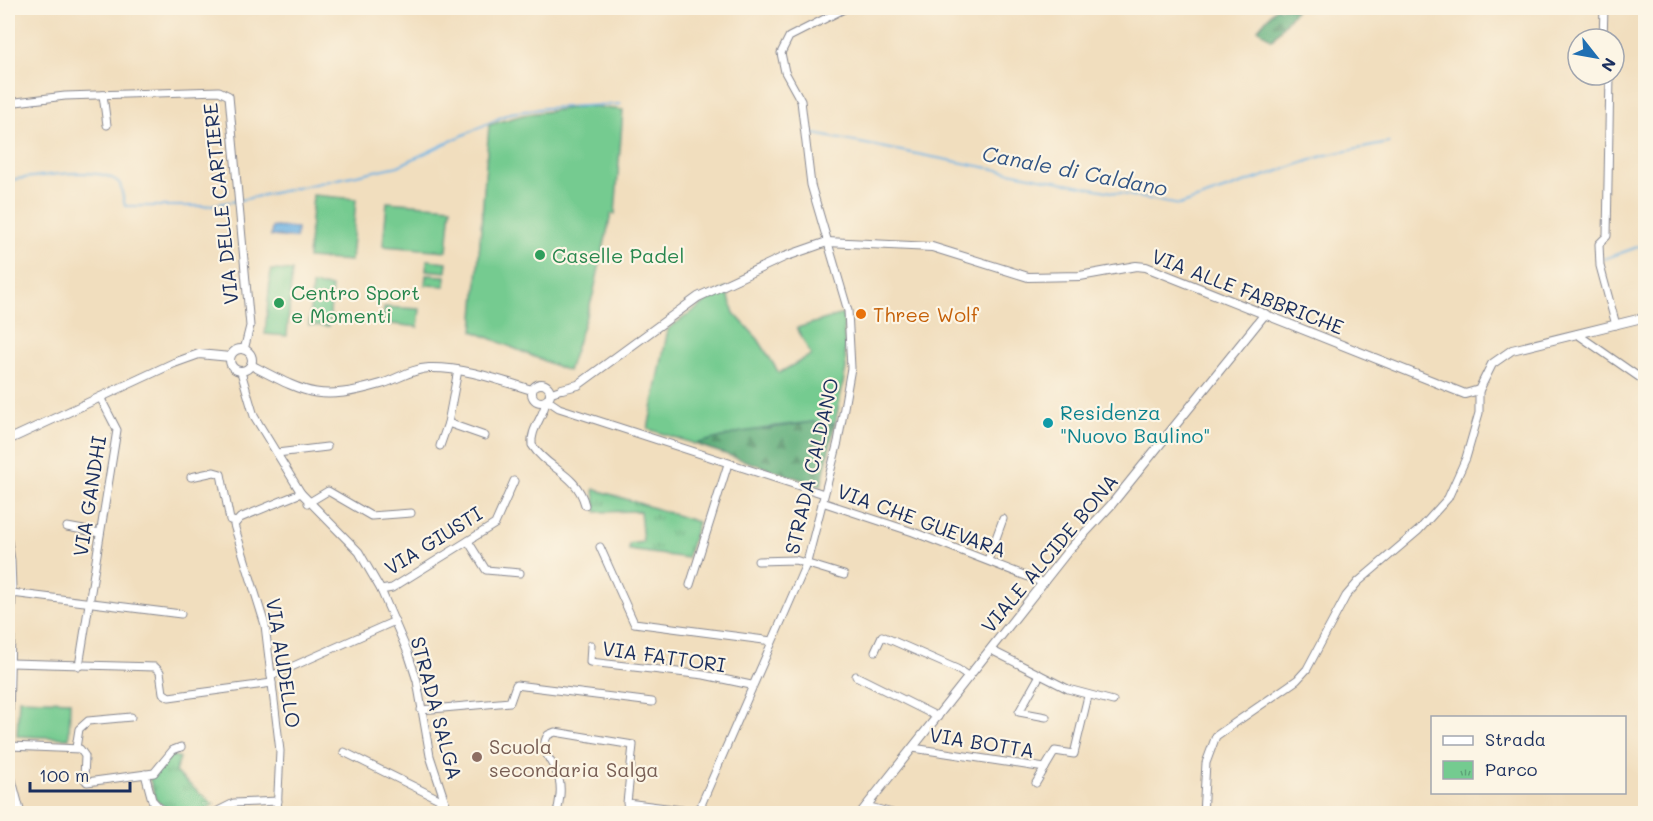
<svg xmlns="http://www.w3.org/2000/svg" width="1653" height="821" font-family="Mali,sans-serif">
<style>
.grass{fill:#74cb90;stroke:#487d77;stroke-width:1.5}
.forest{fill:url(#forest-firs);stroke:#3d6f6c;stroke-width:1.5}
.park{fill:url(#park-tufts);stroke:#487d77;stroke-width:1.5}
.water{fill:url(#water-ripples);stroke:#4470a0;stroke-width:1.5}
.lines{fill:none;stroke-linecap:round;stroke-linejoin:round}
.stream{stroke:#6cb1e2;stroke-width:2}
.minor-casing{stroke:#86868e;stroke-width:9}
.tertiary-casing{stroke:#86868e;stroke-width:10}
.minor{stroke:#fff;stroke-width:7}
.tertiary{stroke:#fff;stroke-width:8}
.leisure-dot{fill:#2e9e5b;stroke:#fcf5e5;stroke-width:2}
.food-dot{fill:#e8710a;stroke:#fcf5e5;stroke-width:2}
.culture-dot{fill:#0f9aa8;stroke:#fcf5e5;stroke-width:2}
.education-dot{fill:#8d6e63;stroke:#fcf5e5;stroke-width:2}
.labels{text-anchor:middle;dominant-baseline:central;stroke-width:4.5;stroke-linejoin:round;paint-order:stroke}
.street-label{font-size:20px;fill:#1b2f5e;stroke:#fcf5e5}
.leisure-label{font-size:20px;fill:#27864d;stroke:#fcf5e5;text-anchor:start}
.food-label{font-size:20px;fill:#c56008;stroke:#fcf5e5;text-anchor:start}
.culture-label{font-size:20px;fill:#0d838f;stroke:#fcf5e5;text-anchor:start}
.education-label{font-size:20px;fill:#785e54;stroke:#fcf5e5;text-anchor:start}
.water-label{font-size:21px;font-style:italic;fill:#335686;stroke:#fcf5e5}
</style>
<defs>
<pattern id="forest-firs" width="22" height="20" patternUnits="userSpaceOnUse" patternTransform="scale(1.5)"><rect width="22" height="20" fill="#5faf7a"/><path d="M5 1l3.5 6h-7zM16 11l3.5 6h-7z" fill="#4e8f67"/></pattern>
<pattern id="park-tufts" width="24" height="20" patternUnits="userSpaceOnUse" patternTransform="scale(1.5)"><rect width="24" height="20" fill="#74cb90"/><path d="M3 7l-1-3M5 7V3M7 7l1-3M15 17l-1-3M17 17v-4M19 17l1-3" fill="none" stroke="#5ea579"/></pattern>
<pattern id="water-ripples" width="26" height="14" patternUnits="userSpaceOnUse" patternTransform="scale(1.5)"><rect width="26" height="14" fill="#6cb1e2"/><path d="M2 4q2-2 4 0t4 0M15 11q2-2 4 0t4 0" fill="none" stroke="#5890ba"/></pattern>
</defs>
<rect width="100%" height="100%" fill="#fcf5e5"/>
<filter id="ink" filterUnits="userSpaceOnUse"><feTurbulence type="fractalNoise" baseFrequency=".0167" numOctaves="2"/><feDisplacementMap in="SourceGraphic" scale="12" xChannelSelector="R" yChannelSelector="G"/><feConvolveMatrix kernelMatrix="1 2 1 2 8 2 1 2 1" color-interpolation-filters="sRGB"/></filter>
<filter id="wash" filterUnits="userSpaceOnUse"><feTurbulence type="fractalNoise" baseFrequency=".008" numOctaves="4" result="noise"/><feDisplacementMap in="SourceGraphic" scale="24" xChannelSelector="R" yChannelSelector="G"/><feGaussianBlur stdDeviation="1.35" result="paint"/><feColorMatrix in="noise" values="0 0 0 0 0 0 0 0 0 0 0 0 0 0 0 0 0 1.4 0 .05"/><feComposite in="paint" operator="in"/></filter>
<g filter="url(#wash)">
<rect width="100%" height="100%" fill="#f1debe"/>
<g class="grass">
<polygon points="585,106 623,110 615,214 611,214 593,295 568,371 473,331 489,125 523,115"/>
<polygon points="313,195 356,199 351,261 308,258"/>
<polygon points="387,202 451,207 447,251 383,246"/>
<polygon points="427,260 447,262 446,272 426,270"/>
<polygon points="271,270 292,271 287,336 265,334"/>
<polygon points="426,275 446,276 445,286 425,285"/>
<polygon points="312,285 332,287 329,326 309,325"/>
<polygon points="726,288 734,313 758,339 779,373 811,355 797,328 843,314 846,368 835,424 813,422 776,426 695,444 648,429 668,329"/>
<polygon points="384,307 420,309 418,327 383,323"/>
<polygon points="19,699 70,701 69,738 17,736"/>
</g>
<g class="forest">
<polygon points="1276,8 1297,8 1272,40 1258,29"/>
<polygon points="813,422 835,424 821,486 695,444 741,432"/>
</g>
<g class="park">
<polygon points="594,489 698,522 687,558 629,550 629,544 643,542 640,511 596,512"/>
<polygon points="171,755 180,758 175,772 214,805 199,813 173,813 156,800 149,777 154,775"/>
</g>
<polygon class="water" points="272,227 297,228 296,238 271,236"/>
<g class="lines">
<g class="stream">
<polyline points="805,109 809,133 1179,205 1326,155 1389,143"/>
<path d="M8 180C32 178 104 163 120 184L125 206H205L236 201"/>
<polyline points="241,200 398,166 510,113 546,108 621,104"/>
<polyline points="1604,259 1646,244"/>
</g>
</g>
</g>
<g filter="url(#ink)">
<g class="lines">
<g class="minor-casing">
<g id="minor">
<polyline points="1603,39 1604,8"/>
<polyline points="1610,75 1607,236 1599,244 1600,266 1616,325"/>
<polyline points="103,95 107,125"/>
<polyline points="8,103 65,96 219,91 229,96 250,326 244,350"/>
<polyline points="1577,334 1646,382"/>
<polyline points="241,372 254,416 301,493 359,552 381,590 408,653 417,681 430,756 449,814"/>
<polyline points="550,393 562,389"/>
<polyline points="547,400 559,408 824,494"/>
<path d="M546 401C544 417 530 429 532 445 547 469 577 473 585 505"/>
<polyline points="448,423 485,436"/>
<polyline points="440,446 448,423 458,370"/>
<polyline points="277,453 327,447"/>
<polyline points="191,477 214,472 221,474 230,520 236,522"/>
<polyline points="822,502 913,532 1044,583"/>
<polyline points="308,503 328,491 371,516 411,513"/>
<polyline points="67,527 100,533"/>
<polyline points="8,541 11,560 12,589 8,765 21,814"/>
<polyline points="468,541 486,570 520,573"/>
<polyline points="600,547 634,623 772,641"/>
<polyline points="988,560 1003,519"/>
<polyline points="758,561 795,560 844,575"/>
<polyline points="690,585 728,464"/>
<polyline points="381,590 392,588 495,524 514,481"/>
<polyline points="12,593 181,614"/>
<polyline points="591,645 590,662 704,675 751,685"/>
<polyline points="991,650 1068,689 1113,701"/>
<polyline points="875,651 882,636 957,669 969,677"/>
<polyline points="11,663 155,667 160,672 163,693 169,697 272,683"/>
<polyline points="79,666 117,430 100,397"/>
<polyline points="1040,675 1019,712 1046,717"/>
<polyline points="271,676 395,621"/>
<polyline points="856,676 938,717"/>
<polyline points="421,710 510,702 516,685 652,702"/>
<polyline points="10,746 80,749 85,756 84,778 87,782 154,773 173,750 181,747"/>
<polyline points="76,748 79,729 88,721 131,717"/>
<polyline points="913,748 1045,768"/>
<polyline points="344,752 445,802"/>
<polyline points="145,774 152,800 165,814"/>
<polyline points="1036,783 1055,751 1074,754 1088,696"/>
<polyline points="866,806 896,814"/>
<polyline points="212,814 234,803 278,801"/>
<polyline points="277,814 280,751 265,625 234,525 240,518 301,493"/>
<path d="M557 814C559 802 562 791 559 779 556 764 537 751 548 735L555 732 633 745 627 803 697 812"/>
<polyline points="697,814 807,562 838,442 851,368 848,311 811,185 801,101 785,72 781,53 789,37 846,8"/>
<polyline points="1203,814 1206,763 1216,736 1297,680 1307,669 1346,596 1358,582 1419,530 1448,498 1466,458 1479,413 1479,390"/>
</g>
</g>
<g class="tertiary-casing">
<g id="tertiary">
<circle cx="241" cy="360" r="11"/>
<path d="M251 365C307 394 318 402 381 384 398 379 411 369 429 368 464 367 499 380 532 390"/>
<circle cx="541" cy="393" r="9"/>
<polyline points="562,389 578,385 698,297 784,257 827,242 932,247 1028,277 1080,276 1136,266 1146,267 1465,394 1479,390 1492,364 1512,350 1646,317"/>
<polyline points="8,440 174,363 199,354 230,357"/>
<polyline points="860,814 1068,551 1111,505 1265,314"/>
</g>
</g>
<use href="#minor" class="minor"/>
<use href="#tertiary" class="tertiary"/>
</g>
</g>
<g class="leisure-dot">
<circle cx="540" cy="255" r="6"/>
<circle cx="279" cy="303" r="6"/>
</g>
<circle class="food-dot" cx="861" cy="314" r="6"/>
<circle class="culture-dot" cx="1048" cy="423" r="6"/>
<circle class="education-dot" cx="477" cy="757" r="6"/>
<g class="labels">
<g class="street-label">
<text transform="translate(220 204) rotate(-96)">VIA DELLE CARTIERE</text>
<text transform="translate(1248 291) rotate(21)">VIA ALLE FABBRICHE</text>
<text transform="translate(811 466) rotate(-77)">STRADA CALDANO</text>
<text transform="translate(89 496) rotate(-81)">VIA GANDHI</text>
<text transform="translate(922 520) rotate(20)">VIA CHE GUEVARA</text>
<text transform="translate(433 540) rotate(-32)">VIA GIUSTI</text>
<text transform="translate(1049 553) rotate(-50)">VIALE ALCIDE BONA</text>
<text transform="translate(664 656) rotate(8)">VIA FATTORI</text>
<text transform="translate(284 663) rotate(81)">VIA AUDELLO</text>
<text transform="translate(437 708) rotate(75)">STRADA SALGA</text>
<text transform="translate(982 742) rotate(9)">VIA BOTTA</text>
</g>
<g class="leisure-label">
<text x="552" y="255">Caselle Padel</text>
<text x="291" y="292">Centro Sport<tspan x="291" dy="23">e Momenti</tspan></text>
</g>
<g class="food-label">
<text x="873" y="314">Three Wolf</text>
</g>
<g class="culture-label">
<text x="1060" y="412">Residenza<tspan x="1060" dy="23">"Nuovo Baulino"</tspan></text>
</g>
<g class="education-label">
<text x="489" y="746">Scuola<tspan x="489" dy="23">secondaria Salga</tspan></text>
</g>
<g class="water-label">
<text transform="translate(1075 170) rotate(11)">Canale di Caldano</text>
</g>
</g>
<rect width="1653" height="821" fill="none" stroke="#fcf5e5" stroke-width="30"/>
<rect x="1431" y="716" width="195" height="78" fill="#fcf5e5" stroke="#a2a6af" stroke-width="1.5"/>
<rect x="1443" y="736" width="30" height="9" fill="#ffffff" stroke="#a2a6af" stroke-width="1.5"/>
<text x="1485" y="746" font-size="18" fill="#1b2f5e">Strada</text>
<rect x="1443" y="761" width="30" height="18" fill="url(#park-tufts)" stroke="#a2a6af" stroke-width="1.5"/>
<text x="1485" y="776" font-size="18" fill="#1b2f5e">Parco</text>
<g transform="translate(1596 57) rotate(121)"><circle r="28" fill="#fcf5e5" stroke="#a2a6af" stroke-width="1.5"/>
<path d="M0-4.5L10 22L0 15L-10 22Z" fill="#1f6fb2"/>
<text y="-9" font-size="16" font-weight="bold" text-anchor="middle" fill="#1b2f5e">N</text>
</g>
<path d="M30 782v9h100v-9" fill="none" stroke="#1b2f5e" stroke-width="3"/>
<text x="39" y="782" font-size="18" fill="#1b2f5e" stroke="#fcf5e5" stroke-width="4.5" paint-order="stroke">100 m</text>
</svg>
